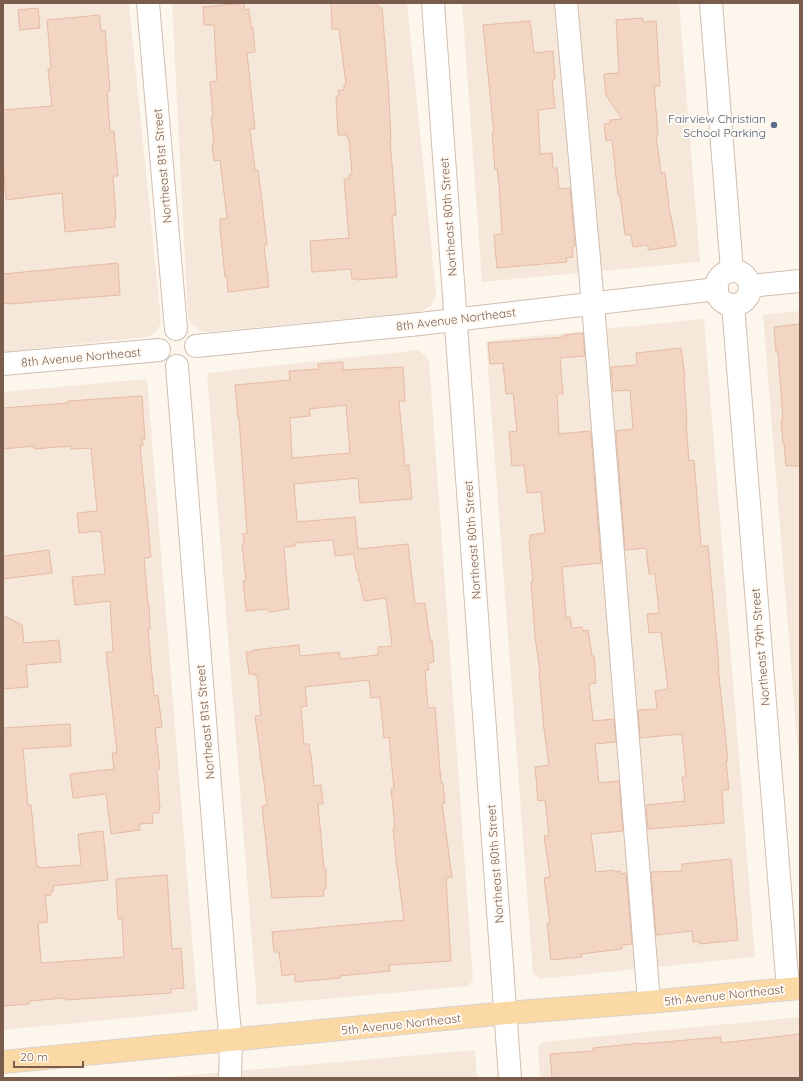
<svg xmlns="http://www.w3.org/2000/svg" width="803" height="1081" font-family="Quicksand,sans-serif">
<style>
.residential{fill:#f5e8da}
.building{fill:#f3d5c3;stroke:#e6bba3;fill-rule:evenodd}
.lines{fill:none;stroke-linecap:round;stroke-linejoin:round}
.minor-casing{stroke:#d1beb0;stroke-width:24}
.major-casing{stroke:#dad1cd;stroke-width:24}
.minor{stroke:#fff;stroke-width:22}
.major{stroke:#fbd9a5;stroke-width:22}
.service-dot{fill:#5c6f8a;stroke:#fffaf3;stroke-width:1.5}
.labels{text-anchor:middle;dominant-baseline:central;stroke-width:4;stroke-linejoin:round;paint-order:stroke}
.service-label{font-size:12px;fill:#4e5e75;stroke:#fffaf3;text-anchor:end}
.street-label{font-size:12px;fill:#7a5c4d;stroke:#fffaf3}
</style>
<rect width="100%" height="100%" fill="#fdf6ec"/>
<g class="residential">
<polygon points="3,3 129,3 161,321 159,327 156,332 152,335 146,337 3,352"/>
<polygon points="172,3 407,3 436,294 431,306 419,312 207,332 200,331 191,323 188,317"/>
<polygon points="462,3 679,3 700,262 482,282"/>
<polygon points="800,311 800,777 763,315"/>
<polygon points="704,319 755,957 539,979 533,973 486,341"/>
<polygon points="419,350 429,360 473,979 469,986 257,1005 207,373"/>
<polygon points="147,379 198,1011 3,1030 3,392"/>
<polygon points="800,1017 800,1078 540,1078 538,1047 542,1042"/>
<polygon points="475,1050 477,1078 157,1078"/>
</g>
<g class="building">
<polygon points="244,3 245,10 249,9 251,27 253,27 255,52 247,53 255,129 250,129 255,170 258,170 261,193 267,245 264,245 269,287 228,292 227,277 225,277 220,228 220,219 227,218 220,160 214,161 212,144 214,143 211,117 213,116 210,82 217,81 214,25 204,25 203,7"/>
<polygon points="331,3 378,3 378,8 382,8 388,82 391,139 390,139 396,215 392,216 397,277 357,280 357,279 352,279 351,269 312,272 310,241 349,238 344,179 349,179 349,175 352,174 349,138 347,138 347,135 338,135 336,96 339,96 338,90 344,90 344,85 346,85 339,29 332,29"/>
<polygon points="38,8 40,28 20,30 18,10"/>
<polygon points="99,15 101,31 105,30 110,91 107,91 110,131 114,131 118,176 113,176 116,219 114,219 115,227 65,232 62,193 6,200 3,160 3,110 52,106 48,69 51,68 47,20"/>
<polygon points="642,18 643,22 656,21 660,86 654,86 658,134 656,134 661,173 665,173 670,215 671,215 676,246 648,250 648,245 633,247 631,235 625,235 620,195 618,195 612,140 606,141 604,124 610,123 610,120 622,119 606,95 604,74 619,73 616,20"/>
<polygon points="530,21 534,53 553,51 553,53 555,79 552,79 555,108 538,110 540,154 552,153 553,168 557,168 559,189 570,188 575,246 572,247 573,257 566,258 567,262 497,268 494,235 502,234 499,183 497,169 495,170 492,133 494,133 483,25"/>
<polygon points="118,263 120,295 9,304 9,303 3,304 3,274"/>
<polygon points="800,324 800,466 786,466 784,443 783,444 781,420 783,420 778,352 776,352 774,327"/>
<polygon points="583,333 585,356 560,358 563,394 557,394 559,434 590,431 591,434 601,563 562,567 566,618 570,617 572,628 582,627 583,631 588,630 592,656 594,656 596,683 589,684 593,721 614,719 616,742 595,744 599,783 619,781 623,831 591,834 596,872 614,870 614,872 620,871 621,874 626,873 632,944 622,945 622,949 581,954 582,957 551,960 547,923 550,923 544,878 550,877 544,836 549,836 545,800 538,801 535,767 549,765 544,729 539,672 540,672 535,636 531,582 533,582 529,541 530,541 530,535 545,533 541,492 527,493 524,465 512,466 509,432 517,431 513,393 506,394 503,363 490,364 488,343 564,337 564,335"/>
<polygon points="681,348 685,376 684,376 687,422 686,422 689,461 694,460 701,546 708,546 719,667 718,667 728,761 726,761 729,790 722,790 724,823 648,829 646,805 685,801 682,777 686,777 682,734 640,738 638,710 657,709 655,691 668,689 661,632 649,633 647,614 659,613 655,574 649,574 646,548 625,550 616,431 633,429 630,390 613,391 611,367 637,365 636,353"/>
<path d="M343 362V370L403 367 405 401H399L405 466 409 465 412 499 360 503 358 478 294 484 297 522 355 517 358 549 408 544 415 604 425 603 430 640H432L434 662 428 663 429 670H425L428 708 435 707 441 783H443L445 803H442L452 877 446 878 451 961 389 965 390 971 340 976V978L295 982V974L282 976 279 952H274L272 932 404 920 397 867 393 828H395L391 789H394L389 737 384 738 380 697 371 698 369 680 305 687 307 706 301 707 304 744H309L310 754H311L314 786 321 785 323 804H318L324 869H326V889H323L324 896 272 898 262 806 267 805 255 716 261 715 257 675 255 676V674H249L246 652H253V650L299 645 300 656 339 652 340 659 378 655V647L392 646 386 598 364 601 360 582H359L358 571H356L354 554 335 556 333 540 295 543V546L284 547 289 609 269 612 268 609 246 611 243 581H246L242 545H244L243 534 247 533 239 418H238L235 385 290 380 289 371 318 369V364ZM346 405 350 453 292 458 290 418 310 416 309 409Z"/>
<polygon points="142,396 145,439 142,439 143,445 140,446 151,557 144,558 148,604 149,604 150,629 148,629 154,696 158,695 162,727 155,728 160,769 157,770 160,809 159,809 159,813 152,813 153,823 139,824 140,830 111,834 106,794 73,798 70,774 114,769 112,753 117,753 106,652 113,652 110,601 75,605 72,577 105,574 101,532 98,532 98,531 79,533 77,513 96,511 97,510 91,448 71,449 71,446 34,449 34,446 3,449 3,408 68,403 68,401"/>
<polygon points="49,550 52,573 3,579 3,556"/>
<polygon points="3,615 22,625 24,643 59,640 61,662 26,665 28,687 3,689"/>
<polygon points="70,724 71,746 23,749 28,805 31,805 37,867 39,866 39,868 81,865 78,834 103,831 108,880 53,886 54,891 51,891 51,895 45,896 48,922 38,923 41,963 124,957 122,919 118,919 116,879 167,875 172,949 181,948 184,988 171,989 171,993 66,1000 65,998 29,1001 29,1004 3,1006 3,728"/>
<polygon points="731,859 738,940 700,944 699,941 693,942 692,931 656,935 651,872 682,871 682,864"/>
<polygon points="800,1034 800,1078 552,1078 550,1054 594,1051 593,1048 641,1043 641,1044 721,1037 721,1043"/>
</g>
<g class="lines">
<g class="minor-casing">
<g id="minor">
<polyline points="148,3 176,329"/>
<polyline points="433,3 510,1078"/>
<polyline points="566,3 593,304 649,1002"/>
<polyline points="711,3 732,271"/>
<circle cx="733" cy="288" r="17"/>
<polyline points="750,286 800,281"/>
<polyline points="733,305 788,989"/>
<polyline points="196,346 420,324 717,289"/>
<polyline points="3,364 159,350"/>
<polyline points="177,366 228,1012 231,1041 230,1078"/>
</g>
</g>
<g class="major-casing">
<polyline id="major" points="3,1062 506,1013 649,1002 800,988"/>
</g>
<use href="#minor" class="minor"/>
<use href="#major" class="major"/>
</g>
<circle class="service-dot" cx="774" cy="125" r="4"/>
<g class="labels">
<g class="service-label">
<text x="766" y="118">Fairview Christian<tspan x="766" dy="14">School Parking</tspan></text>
</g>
<g class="street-label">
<text transform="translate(162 166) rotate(-95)">Northeast 81st Street</text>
<text transform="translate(448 217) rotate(-94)">Northeast 80th Street</text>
<text transform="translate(456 319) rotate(-7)">8th Avenue Northeast</text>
<text transform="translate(81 357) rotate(-5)">8th Avenue Northeast</text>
<text transform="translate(472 540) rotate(-94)">Northeast 80th Street</text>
<text transform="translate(760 647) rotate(-95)">Northeast 79th Street</text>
<text transform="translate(205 722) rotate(-95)">Northeast 81st Street</text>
<text transform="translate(495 864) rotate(-94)">Northeast 80th Street</text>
<text transform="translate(724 995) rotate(-6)">5th Avenue Northeast</text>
<text transform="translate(401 1024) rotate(-6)">5th Avenue Northeast</text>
</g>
</g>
<rect width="803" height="1081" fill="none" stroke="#7a5c4d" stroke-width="8"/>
<path d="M14 1061v6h69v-6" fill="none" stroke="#7a5c4d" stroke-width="2"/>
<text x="20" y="1061" font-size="12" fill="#7a5c4d" stroke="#fffaf3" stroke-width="3" paint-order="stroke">20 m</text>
</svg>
